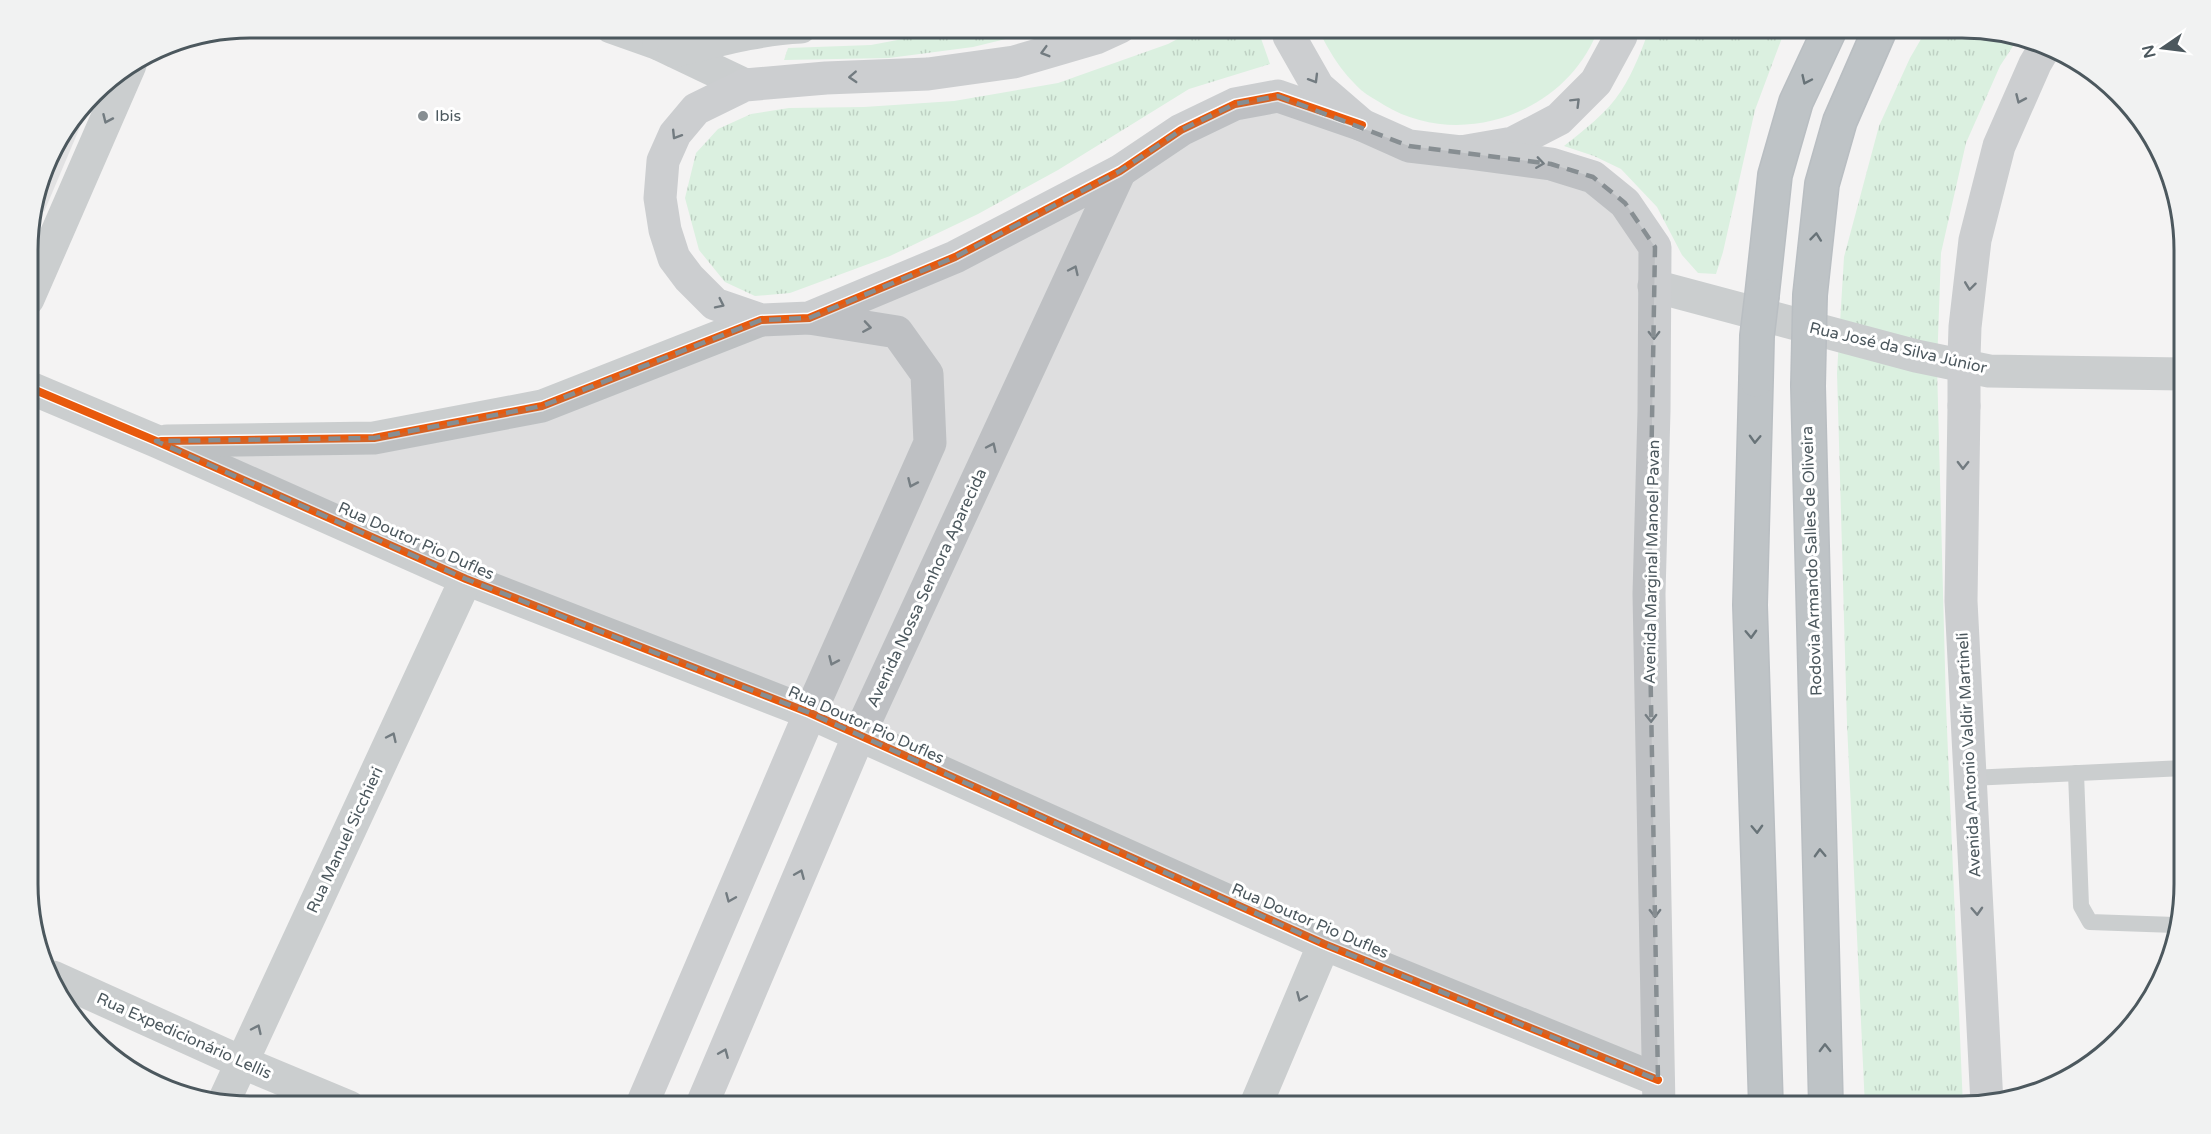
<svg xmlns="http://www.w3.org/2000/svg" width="2211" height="1134" font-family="'Varela Round',sans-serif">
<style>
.education{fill:#e2e2e3}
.grass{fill:url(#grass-tufts)}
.park{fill:#dbf0e0}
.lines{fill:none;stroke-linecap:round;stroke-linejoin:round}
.highway-casing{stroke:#b9bec2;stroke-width:36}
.lane{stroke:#cbcecf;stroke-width:16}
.street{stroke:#cbcecf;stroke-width:33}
.secondary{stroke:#ccced0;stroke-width:33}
.highway{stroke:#bec3c6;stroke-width:33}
.highway-bridge-casing{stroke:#b9bec2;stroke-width:36;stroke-linecap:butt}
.secondary-bridge{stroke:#ccced0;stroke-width:33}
.highway-bridge{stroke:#bec3c6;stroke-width:33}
.cycleway-casing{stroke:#fff;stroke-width:11}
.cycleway{stroke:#e8590c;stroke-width:8}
.oneway{stroke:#727b80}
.oneway2{stroke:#687378}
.marked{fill:#878e92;fill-opacity:0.2;stroke:#878e92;stroke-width:4.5;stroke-dasharray:12 8;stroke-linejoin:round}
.poi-dot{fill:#878e92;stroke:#fff;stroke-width:2}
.labels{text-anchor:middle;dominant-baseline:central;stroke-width:6;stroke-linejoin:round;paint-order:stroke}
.poi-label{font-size:16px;fill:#4c585e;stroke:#fff;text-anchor:start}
.street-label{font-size:16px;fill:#4c585e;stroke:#fff}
.rim{fill:none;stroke:#4c585e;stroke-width:3}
</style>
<defs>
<pattern id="grass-tufts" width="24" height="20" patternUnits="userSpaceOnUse" patternTransform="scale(1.5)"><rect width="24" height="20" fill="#dbf0e0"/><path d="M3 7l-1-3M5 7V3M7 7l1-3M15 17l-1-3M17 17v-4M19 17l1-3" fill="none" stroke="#bed0c3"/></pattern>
</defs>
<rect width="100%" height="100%" fill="#f4f3f3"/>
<polygon class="education" points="94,94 44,212 35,208 50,151"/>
<g class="grass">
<polygon points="966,27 1054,27 973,47 889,58 784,60 788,48 871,45"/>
<polygon points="1200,27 1257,27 1270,64 1189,89 1058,170 978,214 890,256 790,293 755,296 725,282 699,250 685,198 696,153 718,129 751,114 789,108 864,107 954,101 1058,83 1168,44"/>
<path d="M1650 27H1786L1755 110 1723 252 1716 274 1698 273 1682 255 1657 207 1621 169 1594 156 1564 146C1584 130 1607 113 1621 91 1634 71 1642 49 1650 27Z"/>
<polygon points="1928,27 1962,27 2017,40 2000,66 1966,143 1941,253 1937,366 1946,705 1963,1107 1865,1107 1847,724 1837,373 1844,257 1879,126 1910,58"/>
</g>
<path class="park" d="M1317 27H1599C1569 112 1462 152 1384 105 1377 100 1368 96 1361 90 1340 70 1330 53 1317 27Z"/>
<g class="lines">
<g class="highway-casing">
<g id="highway">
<polyline points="1762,295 1775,175 1796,102 1831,27"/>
<polyline points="1810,295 1822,184 1840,121 1881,27"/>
<polyline points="1756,380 1750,605 1766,1107"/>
<polyline points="1808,386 1826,1107"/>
</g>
</g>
<g class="lane">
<polyline points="2076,773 2081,906 2090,922 2175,925"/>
<polyline points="1971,778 2184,768"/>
</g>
<g class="street">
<polyline points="611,27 659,44"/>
<polyline points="668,27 659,44 745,85"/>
<path d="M674 51C716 41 758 29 801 27"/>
<polyline points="1654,286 1916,356 1989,371 2183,374"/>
<polyline points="28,299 130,65"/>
<polyline points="28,387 156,441 466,579 810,713 1324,944 1658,1080"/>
<polyline points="167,441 374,438 542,406 761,320"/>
<polyline points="53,977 241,1062 349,1107"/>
<polyline points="224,1101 466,579"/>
<polyline points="1255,1107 1324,944"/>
</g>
<g class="secondary">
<polyline points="1120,27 1096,38 1014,62 928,74 826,78 745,85 696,109 675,134 663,161 660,198 665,230 674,258 689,278 715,304 761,320 809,318 955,257 1120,171 1181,130 1235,104 1278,96 1362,125"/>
<polyline points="1287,27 1289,36 1318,87 1362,125 1409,146 1461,152 1513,143 1559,119 1596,82 1621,36 1623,27"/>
<polyline points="1461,152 1551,164 1593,177 1625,203 1655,247 1654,411 1649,594 1659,1107"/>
<polyline points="1964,358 1965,327 1975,240 1999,146 2035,64 2045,47"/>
<polyline points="1964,406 1961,601 1987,1104"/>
<polyline points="641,1107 810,713 930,443 927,374 897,332 809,318"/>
<polyline points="701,1107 859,735 1120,171"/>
</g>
<use href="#highway" class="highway"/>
<g class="highway-bridge-casing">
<g id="highway-bridge">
<polyline points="1756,380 1757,336 1762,295"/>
<polyline points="1808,386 1810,295"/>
</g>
</g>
<polyline class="secondary-bridge" points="1964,406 1964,358"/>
<use href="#highway-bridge" class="highway-bridge"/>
<g class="cycleway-casing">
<g id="cycleway">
<polyline points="28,387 156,441 466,579 810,713 1324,944 1658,1080"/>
<polyline points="161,441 374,438 542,406 761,320 809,318 955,257 1120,171 1181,130 1235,104 1278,96 1362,125"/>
</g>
</g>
<use href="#cycleway" class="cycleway"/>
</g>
<defs><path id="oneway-chevron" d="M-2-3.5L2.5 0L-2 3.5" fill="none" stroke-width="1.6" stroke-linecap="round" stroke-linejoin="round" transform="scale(1.5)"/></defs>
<g class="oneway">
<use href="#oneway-chevron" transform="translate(1045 52) rotate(164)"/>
<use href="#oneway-chevron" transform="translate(853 77) rotate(177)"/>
<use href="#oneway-chevron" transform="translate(1314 79) rotate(59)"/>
<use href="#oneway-chevron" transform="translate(2020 99) rotate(114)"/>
<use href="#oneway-chevron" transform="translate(1576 102) rotate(-45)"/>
<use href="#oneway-chevron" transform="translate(107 119) rotate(114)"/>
<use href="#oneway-chevron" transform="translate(676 135) rotate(122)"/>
<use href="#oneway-chevron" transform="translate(1540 163) rotate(8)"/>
<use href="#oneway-chevron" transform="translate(1074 270) rotate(-65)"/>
<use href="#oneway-chevron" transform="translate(1970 286) rotate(97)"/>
<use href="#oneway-chevron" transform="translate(720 304) rotate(26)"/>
<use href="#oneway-chevron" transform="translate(867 327) rotate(9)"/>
<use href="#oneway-chevron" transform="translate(1654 335) rotate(90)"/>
<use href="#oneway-chevron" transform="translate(992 447) rotate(-65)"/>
<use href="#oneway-chevron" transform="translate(1963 465) rotate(91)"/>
<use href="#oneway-chevron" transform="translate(912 483) rotate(114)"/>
<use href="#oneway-chevron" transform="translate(833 661) rotate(114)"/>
<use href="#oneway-chevron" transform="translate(1651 718) rotate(89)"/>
<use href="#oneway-chevron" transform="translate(392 737) rotate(-65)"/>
<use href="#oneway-chevron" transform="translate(800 874) rotate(-67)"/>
<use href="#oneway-chevron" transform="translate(730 898) rotate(113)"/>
<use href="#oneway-chevron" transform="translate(1977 911) rotate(87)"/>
<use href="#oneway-chevron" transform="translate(1655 913) rotate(89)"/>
<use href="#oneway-chevron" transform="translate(1301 997) rotate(113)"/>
<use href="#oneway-chevron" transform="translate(257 1029) rotate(-65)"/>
<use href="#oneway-chevron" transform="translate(724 1053) rotate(-67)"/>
</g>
<g class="oneway2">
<use href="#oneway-chevron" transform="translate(1806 80) rotate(115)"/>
<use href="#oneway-chevron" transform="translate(1816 237) rotate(-84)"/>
<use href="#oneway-chevron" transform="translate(1755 439) rotate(92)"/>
<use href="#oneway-chevron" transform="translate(1751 634) rotate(88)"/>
<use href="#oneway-chevron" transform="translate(1757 829) rotate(88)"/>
<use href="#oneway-chevron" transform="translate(1820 853) rotate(-92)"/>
<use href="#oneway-chevron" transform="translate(1825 1048) rotate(-91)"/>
</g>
<path class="marked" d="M1278 96 1409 146 1551 164 1593 177 1625 203 1655 247 1649 594 1658 1080 1324 944 810 713 466 579 156 441 374 438 542 406 761 320 809 318 955 257 1120 171 1181 130 1235 104Z"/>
<circle class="poi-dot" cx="423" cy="116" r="6"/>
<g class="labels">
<g class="poi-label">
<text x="435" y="116">Ibis</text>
</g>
<g class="street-label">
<text transform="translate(1898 348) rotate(13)">Rua José da Silva Júnior</text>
<text transform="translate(416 541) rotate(24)">Rua Doutor Pio Dufles</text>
<text transform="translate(1812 561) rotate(-92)">Rodovia Armando Salles de Oliveira</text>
<text transform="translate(1652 562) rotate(-89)">Avenida Marginal Manoel Pavan</text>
<text transform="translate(927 588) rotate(-65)">Avenida Nossa Senhora Aparecida</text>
<text transform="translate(866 725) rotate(24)">Rua Doutor Pio Dufles</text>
<text transform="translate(1969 755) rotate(-93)">Avenida Antonio Valdir Martineli</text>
<text transform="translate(345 840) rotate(-65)">Rua Manuel Sicchieri</text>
<text transform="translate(1310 921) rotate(23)">Rua Doutor Pio Dufles</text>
<text transform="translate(184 1036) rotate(24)">Rua Expedicionário Lellis</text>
</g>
</g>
<path d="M0 0H2211V1134H0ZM250 38H1962A212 212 0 0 1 2174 250V884A212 212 0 0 1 1962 1096H250A212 212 0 0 1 38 884V250A212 212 0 0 1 250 38Z" fill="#f1f2f2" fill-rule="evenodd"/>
<path class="rim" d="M250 38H1962A212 212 0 0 1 2174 250V884A212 212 0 0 1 1962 1096H250A212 212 0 0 1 38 884V250A212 212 0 0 1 250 38Z"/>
<g transform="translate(2163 48) rotate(256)" stroke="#ffffff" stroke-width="4.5" paint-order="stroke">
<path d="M0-4.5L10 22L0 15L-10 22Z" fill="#4c585e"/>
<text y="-9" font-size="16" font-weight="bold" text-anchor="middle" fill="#4c585e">N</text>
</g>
</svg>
